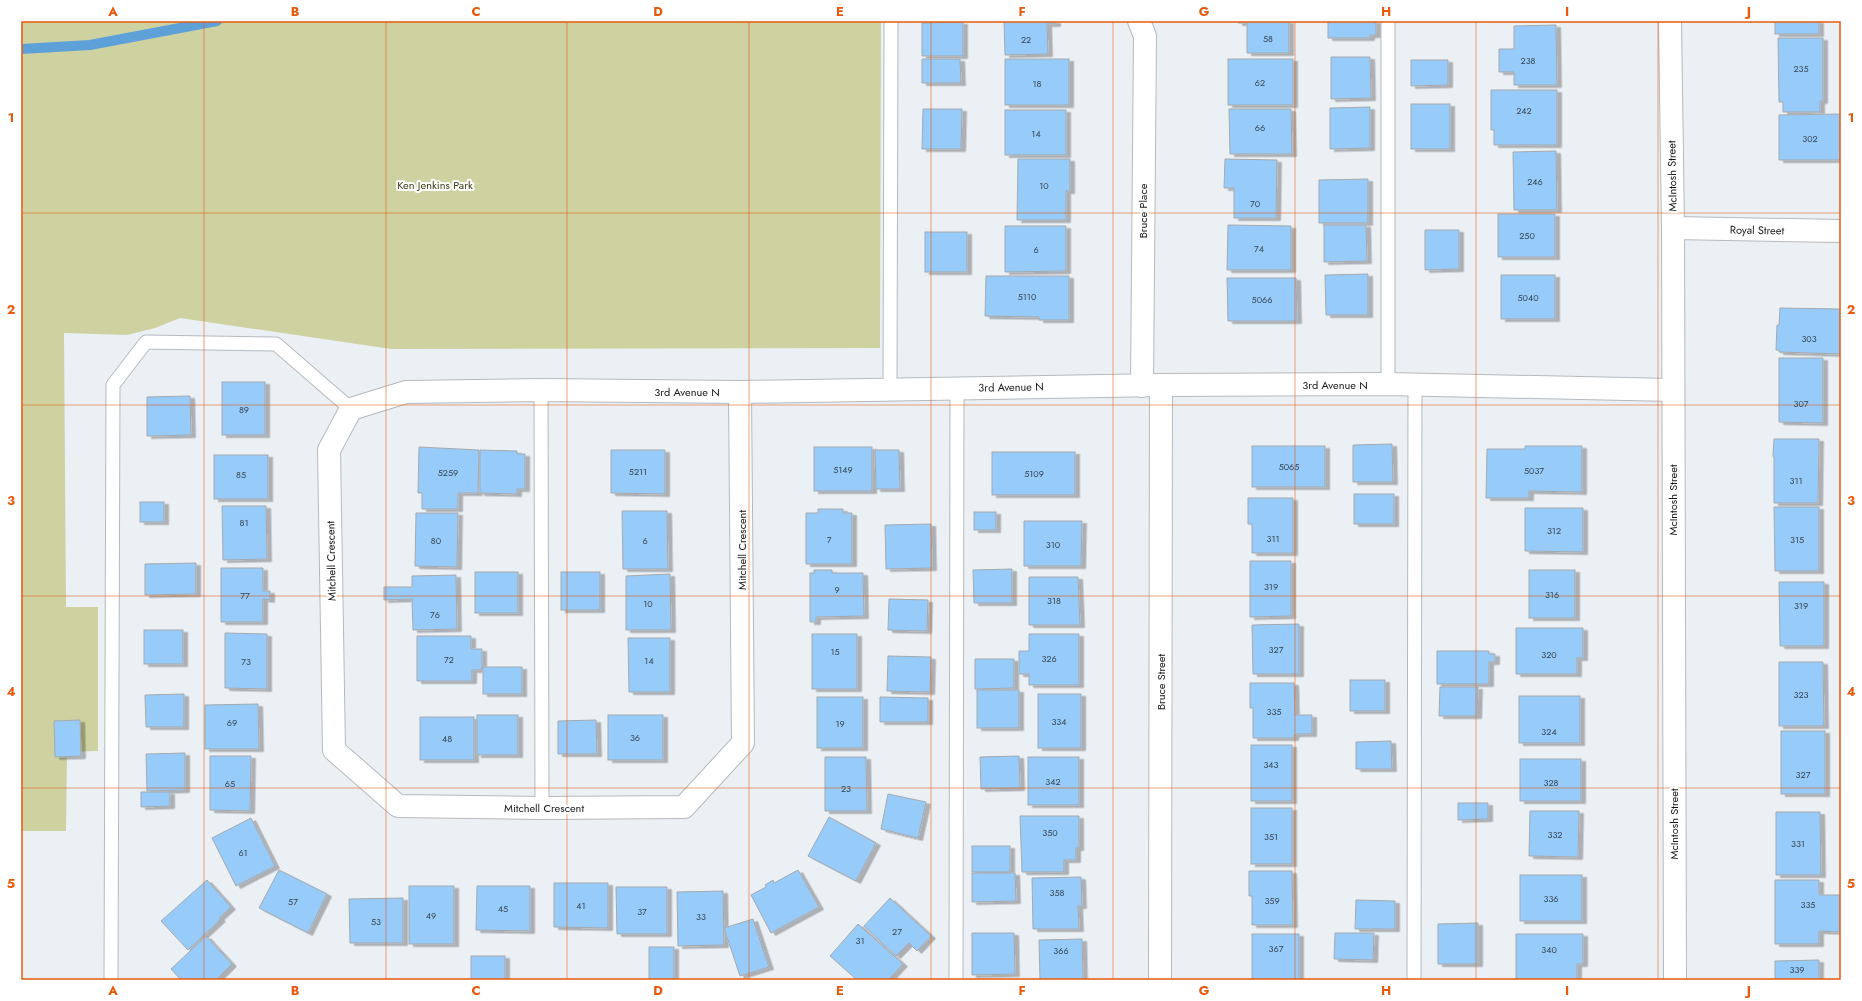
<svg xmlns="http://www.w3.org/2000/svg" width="1862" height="1001" font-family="Jost,sans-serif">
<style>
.green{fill:#ced1a0}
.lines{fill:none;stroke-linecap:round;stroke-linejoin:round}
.stream{stroke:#5ea1d9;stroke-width:10}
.building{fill:#96cbfa;stroke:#a5a9ad;filter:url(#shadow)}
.service-casing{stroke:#b5babe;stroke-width:15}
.minor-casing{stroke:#b5babe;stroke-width:24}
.tertiary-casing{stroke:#b5babe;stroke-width:24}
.service{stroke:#fff;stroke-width:13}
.minor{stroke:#fff;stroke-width:22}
.tertiary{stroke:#fff;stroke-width:22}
.grid{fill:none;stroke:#e8590c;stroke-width:1;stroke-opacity:0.55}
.labels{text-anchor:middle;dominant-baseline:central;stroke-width:4;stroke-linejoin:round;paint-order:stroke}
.number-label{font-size:9px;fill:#344350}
.street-label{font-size:11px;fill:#141617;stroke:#fff}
.park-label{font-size:11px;fill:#393a15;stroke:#fff}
.neatline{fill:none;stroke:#e8590c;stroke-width:1.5}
.grid-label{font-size:13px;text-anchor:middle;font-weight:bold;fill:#e8590c}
</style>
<defs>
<filter id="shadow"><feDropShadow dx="4.5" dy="2.5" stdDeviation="0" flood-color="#0004"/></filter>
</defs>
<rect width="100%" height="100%" fill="#ebf0f5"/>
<polygon class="green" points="21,21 881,21 880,348 391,349 180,318 155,328 127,335 64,333 66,607 98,607 98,751 67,752 66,831 21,831"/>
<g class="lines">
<polyline class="stream" points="21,49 90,45 217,21"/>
</g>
<g class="building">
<polygon points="1004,21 1056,21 1056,24 1047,24 1048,54 1005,55"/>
<polygon points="1238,21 1289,21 1289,53 1247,53 1247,23 1238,23"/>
<polygon points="1328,21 1376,21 1376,35 1370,35 1370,38 1328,38"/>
<rect x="1775" y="21" width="44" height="13"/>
<polygon points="963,22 963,56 922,56 922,23"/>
<polygon points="1556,25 1557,85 1514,85 1514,72 1499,72 1499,49 1514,49 1514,26"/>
<polygon points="1778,38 1823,38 1823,101 1820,101 1820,112 1783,112 1783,102 1779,102"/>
<polygon points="1331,57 1370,57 1371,98 1331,99"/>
<polygon points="922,59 960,59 961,83 922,83"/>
<rect x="1005" y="59" width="64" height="46"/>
<rect x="1228" y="59" width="65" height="46"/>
<polygon points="1411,60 1448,60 1448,85 1411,86"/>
<polygon points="1491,90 1557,90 1557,145 1494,145 1494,130 1491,130"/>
<rect x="1411" y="104" width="39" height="45"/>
<polygon points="1370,107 1370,148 1330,149 1330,108"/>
<polygon points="923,109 962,109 961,149 922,149"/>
<polygon points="1229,109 1291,109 1292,154 1230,154"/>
<rect x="1005" y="110" width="61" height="45"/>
<polygon points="1841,114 1841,160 1779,160 1779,115"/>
<polygon points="1556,151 1557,210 1514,210 1513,152"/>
<polygon points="1018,159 1070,159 1070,191 1066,191 1066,220 1017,220"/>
<polygon points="1225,159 1277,160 1276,218 1234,218 1234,188 1224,188"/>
<polygon points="1368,179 1368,223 1319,223 1319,180"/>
<rect x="1498" y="214" width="57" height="43"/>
<polygon points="1228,225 1291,226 1291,270 1227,270"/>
<polygon points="1324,225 1366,225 1367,261 1324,262"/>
<polygon points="1005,226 1066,226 1066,271 1005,272"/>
<polygon points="1425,230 1459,230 1459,269 1425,270"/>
<rect x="925" y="232" width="42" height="40"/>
<polygon points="1368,274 1368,315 1326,315 1325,275"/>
<rect x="1501" y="275" width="54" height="44"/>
<polygon points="986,276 1069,276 1069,320 1039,320 1039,317 985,316"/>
<polygon points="1227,278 1296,278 1297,321 1228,321"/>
<polygon points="1780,308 1841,309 1841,354 1779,352 1779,350 1776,350 1777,325 1779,325"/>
<polygon points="1779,358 1823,358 1823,423 1779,422"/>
<rect x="222" y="382" width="43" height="53"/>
<polygon points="190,396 191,435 147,436 147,397"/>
<polygon points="1774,439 1819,439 1818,503 1774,503 1774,458 1773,456"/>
<polygon points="1392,444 1393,482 1353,482 1353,445"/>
<rect x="1252" y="446" width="73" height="41"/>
<polygon points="1525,446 1582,446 1582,492 1529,491 1529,498 1486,498 1487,449 1525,449"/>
<polygon points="419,447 479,450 478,493 458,493 458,509 422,509 422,493 418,493"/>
<rect x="814" y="447" width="58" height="44"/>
<polygon points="480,450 517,451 517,454 525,454 525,489 517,489 517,494 480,493"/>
<polygon points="611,450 665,450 665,494 611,493"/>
<polygon points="875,450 899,450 900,489 876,489"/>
<rect x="992" y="452" width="83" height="43"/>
<rect x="214" y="455" width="54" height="44"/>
<rect x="1354" y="494" width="40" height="30"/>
<polygon points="1248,498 1293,498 1293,553 1252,553 1252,524 1248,524"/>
<rect x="140" y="502" width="24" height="20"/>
<polygon points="222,506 266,506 267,559 223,560"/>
<polygon points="1774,507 1819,507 1819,571 1775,571"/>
<polygon points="1525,508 1583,508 1583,552 1525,551"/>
<polygon points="818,509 843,509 843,513 852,513 852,564 806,564 806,513 818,513"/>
<polygon points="622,511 667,511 668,569 623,569"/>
<rect x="974" y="512" width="22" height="18"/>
<polygon points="416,513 458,513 457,567 415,566"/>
<polygon points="1024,521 1082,521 1081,566 1024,566"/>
<polygon points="931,524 932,568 886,569 885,525"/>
<polygon points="1250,561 1291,561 1291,616 1250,617"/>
<polygon points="196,563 196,594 145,595 145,564"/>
<polygon points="221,568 263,568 263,591 270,591 270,600 263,599 263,622 221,622"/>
<polygon points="1012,569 1012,603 974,603 973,570"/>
<polygon points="814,570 832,570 832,573 863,573 864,616 816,617 816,622 810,622 810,573 814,573"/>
<rect x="1529" y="570" width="46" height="48"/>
<rect x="475" y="572" width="43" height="41"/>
<rect x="561" y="572" width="39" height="38"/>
<polygon points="670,574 671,630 626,630 626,576"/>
<polygon points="456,575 457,629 413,630 412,599 384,600 384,587 412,587 412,576"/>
<polygon points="1029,577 1078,577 1080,625 1029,625"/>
<polygon points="1779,582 1824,582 1824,646 1780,646"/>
<polygon points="889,599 928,600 927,631 888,630"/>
<polygon points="1299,624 1299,674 1253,674 1252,625"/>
<polygon points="1516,628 1583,628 1583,658 1577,658 1577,674 1516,674"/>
<rect x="144" y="630" width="39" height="34"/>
<polygon points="225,633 267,634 267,689 225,688"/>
<rect x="812" y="634" width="45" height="55"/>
<polygon points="1029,634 1079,634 1079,685 1029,685 1029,674 1019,674 1019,651 1029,651"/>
<polygon points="417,636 471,636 471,649 482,649 482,670 472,670 472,681 417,681"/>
<polygon points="628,638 670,638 670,692 629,692"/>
<polygon points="1437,651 1489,651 1489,654 1495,654 1495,662 1489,662 1489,684 1437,684"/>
<polygon points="888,656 931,657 930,692 887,691"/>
<polygon points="975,659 1014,659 1014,688 975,689"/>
<polygon points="1779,662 1823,662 1824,726 1779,726"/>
<rect x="483" y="667" width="39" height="27"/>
<rect x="1350" y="680" width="35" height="31"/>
<polygon points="1250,683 1294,683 1295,715 1312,715 1312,734 1297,734 1294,735 1294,738 1253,738 1253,708 1250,708"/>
<polygon points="1440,687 1478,687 1477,716 1439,716"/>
<rect x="977" y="690" width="42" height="38"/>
<polygon points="184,694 184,727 146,727 145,695"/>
<rect x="1038" y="694" width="43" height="54"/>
<rect x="1519" y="696" width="61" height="47"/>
<rect x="817" y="697" width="46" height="51"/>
<polygon points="880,697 928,698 928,722 880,722"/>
<polygon points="258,704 259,749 205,749 205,705"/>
<rect x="477" y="715" width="41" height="40"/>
<rect x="608" y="715" width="55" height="45"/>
<rect x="420" y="717" width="54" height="43"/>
<polygon points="80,720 81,756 55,757 54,721"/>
<polygon points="596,720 597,754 558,754 558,721"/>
<rect x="1781" y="731" width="44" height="63"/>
<polygon points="1391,741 1392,769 1356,769 1356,742"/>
<rect x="1251" y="745" width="41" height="56"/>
<polygon points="185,753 185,790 147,791 146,754"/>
<polygon points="210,756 251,756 250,811 210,810"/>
<polygon points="1019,756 1020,788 981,789 980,757"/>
<polygon points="825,757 866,757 867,811 825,811"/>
<rect x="1028" y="757" width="51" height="48"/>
<rect x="1520" y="759" width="61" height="42"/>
<polygon points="141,792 170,792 170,806 141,807"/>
<polygon points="888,794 926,802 918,838 881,829"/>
<polygon points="1458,803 1488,803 1488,819 1458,820"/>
<rect x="1251" y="808" width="41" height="56"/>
<polygon points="1530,811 1579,811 1578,857 1529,856"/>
<polygon points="1776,812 1820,812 1821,875 1776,875"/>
<polygon points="1020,816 1079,816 1079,848 1076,848 1076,860 1064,860 1064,872 1022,872"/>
<polygon points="829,817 876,843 856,881 808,856"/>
<polygon points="251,818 275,866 236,886 212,838"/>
<rect x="972" y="846" width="38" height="26"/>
<polygon points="279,870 327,894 308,933 259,908"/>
<polygon points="798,870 819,907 771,933 751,895 766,887 765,885 773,880 774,883"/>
<polygon points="1249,871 1292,871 1293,925 1252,925 1252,896 1249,896"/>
<polygon points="972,873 1015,873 1016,901 972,902"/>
<rect x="1520" y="875" width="62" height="46"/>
<polygon points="1081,877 1082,906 1078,906 1079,929 1033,929 1032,878"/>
<polygon points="207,880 231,907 219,918 221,919 188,950 161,921"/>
<polygon points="1775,880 1819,880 1819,895 1841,895 1841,932 1819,931 1819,944 1775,944"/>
<polygon points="554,883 608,883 608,928 554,927"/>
<rect x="409" y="886" width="45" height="58"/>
<polygon points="477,886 530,886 530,931 476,930"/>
<polygon points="616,887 667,887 667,934 617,934"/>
<polygon points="723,891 724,945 678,946 677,892"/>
<polygon points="403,898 403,943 350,943 349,899"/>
<polygon points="890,898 931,936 917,951 909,943 896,956 864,926"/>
<polygon points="1356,900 1395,901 1395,929 1355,929"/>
<polygon points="753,919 769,967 740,976 724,928"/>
<polygon points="1478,923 1478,964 1438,964 1438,924"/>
<polygon points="858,924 903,964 888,980 857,980 830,956"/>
<polygon points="972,933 1014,933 1015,974 972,975"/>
<polygon points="1335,933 1374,933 1373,960 1334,959"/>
<rect x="1252" y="934" width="47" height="46"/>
<polygon points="1516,934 1583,934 1583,964 1577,964 1577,980 1516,980"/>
<polygon points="206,936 232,964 216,980 181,980 171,969"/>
<polygon points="1082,939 1083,980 1040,980 1039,940"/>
<rect x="649" y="947" width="25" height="33"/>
<rect x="471" y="956" width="34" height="24"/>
<polygon points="1819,960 1819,980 1775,980 1775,961"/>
</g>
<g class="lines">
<g class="service-casing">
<g id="service">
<polyline points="1388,384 1388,21"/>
<polyline points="890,389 891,21"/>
<polyline points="541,390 542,808"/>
<polyline points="111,980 113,385 146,342 276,344 351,409"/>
<polyline points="956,980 957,388"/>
<polyline points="1414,980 1415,384"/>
</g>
</g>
<g class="minor-casing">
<g id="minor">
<polyline points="1139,21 1145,36 1142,386"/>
<polyline points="1673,228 1841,231"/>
<polyline points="740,392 743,743 684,807 542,808 398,806 334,750 329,450 351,409 406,392 541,390 740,392 1161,385 1388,384 1673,390"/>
<polyline points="1160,980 1161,385"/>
</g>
</g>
<g class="tertiary-casing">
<polyline id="tertiary" points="1670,21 1673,228 1675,980"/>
</g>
<use href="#service" class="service"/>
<use href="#minor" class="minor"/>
<use href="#tertiary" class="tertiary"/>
</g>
<path class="grid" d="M204 21V980M386 21V980M567 21V980M749 21V980M931 21V980M1113 21V980M1295 21V980M1476 21V980M1658 21V980M21 213H1841M21 405H1841M21 596H1841M21 788H1841"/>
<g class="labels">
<g class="number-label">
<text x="1268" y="38">58</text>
<text x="1026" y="39">22</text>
<text x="1528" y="60">238</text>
<text x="1801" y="68">235</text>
<text x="1260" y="82">62</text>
<text x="1037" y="83">18</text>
<text x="1524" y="110">242</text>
<text x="1260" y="127">66</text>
<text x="1036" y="133">14</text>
<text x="1810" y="138">302</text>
<text x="1535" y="181">246</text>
<text x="1044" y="185">10</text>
<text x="1255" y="203">70</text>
<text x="1527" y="235">250</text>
<text x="1259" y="248">74</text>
<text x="1036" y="249">6</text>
<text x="1027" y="296">5110</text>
<text x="1528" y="297">5040</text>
<text x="1262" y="299">5066</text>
<text x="1809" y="338">303</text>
<text x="1801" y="403">307</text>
<text x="244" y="409">89</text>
<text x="1289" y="466">5065</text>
<text x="843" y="469">5149</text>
<text x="1534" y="470">5037</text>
<text x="638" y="471">5211</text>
<text x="448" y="472">5259</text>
<text x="1034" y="473">5109</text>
<text x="241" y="474">85</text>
<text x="1796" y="480">311</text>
<text x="244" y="522">81</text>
<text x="1554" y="530">312</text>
<text x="1273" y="538">311</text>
<text x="829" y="539">7</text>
<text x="1797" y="539">315</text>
<text x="436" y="540">80</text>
<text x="645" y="540">6</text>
<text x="1053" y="544">310</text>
<text x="1271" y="586">319</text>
<text x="837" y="589">9</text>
<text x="1552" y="594">316</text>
<text x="245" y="595">77</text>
<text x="1054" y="600">318</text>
<text x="648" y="603">10</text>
<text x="1801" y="605">319</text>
<text x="435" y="614">76</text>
<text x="1276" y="649">327</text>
<text x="835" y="651">15</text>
<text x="1549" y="654">320</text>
<text x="1049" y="658">326</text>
<text x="449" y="659">72</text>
<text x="649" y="660">14</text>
<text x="246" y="661">73</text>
<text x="1801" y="694">323</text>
<text x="1274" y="711">335</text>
<text x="1059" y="721">334</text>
<text x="232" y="722">69</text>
<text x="840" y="723">19</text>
<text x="1549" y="731">324</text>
<text x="635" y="737">36</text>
<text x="447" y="738">48</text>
<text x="1271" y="764">343</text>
<text x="1803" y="774">327</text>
<text x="1053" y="781">342</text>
<text x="1551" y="782">328</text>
<text x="230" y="783">65</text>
<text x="846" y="788">23</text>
<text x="1050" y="832">350</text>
<text x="1555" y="834">332</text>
<text x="1271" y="836">351</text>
<text x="1798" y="843">331</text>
<text x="243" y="852">61</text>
<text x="1057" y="892">358</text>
<text x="1551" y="898">336</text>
<text x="1272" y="900">359</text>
<text x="293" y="901">57</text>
<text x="1808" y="904">335</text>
<text x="581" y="905">41</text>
<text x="503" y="908">45</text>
<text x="642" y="911">37</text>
<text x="431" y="915">49</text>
<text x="701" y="916">33</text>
<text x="376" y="921">53</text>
<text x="897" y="931">27</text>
<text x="860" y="940">31</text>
<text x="1276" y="948">367</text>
<text x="1549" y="949">340</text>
<text x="1061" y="950">366</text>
<text x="1797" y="969">339</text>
</g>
<g class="street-label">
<text transform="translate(1672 176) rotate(-91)">McIntosh Street</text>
<text transform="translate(1143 211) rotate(-90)">Bruce Place</text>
<text transform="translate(1757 230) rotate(1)">Royal Street</text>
<text x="1335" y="385">3rd Avenue N</text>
<text transform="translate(1011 387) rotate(-1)">3rd Avenue N</text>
<text x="687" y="392">3rd Avenue N</text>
<text transform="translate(1673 500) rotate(-90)">McIntosh Street</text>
<text transform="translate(742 550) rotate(-90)">Mitchell Crescent</text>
<text transform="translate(331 561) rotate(-91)">Mitchell Crescent</text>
<text transform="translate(1161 682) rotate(-90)">Bruce Street</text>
<text x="544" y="808">Mitchell Crescent</text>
<text transform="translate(1674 824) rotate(-90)">McIntosh Street</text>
</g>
<g class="park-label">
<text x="435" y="185">Ken Jenkins Park</text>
</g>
</g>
<rect width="1862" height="1001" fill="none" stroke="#ffffff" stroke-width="44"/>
<rect x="22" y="22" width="1818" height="957" class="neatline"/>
<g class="grid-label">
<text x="113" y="16">A</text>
<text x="295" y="16">B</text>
<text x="476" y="16">C</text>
<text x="658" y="16">D</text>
<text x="840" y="16">E</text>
<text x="1022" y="16">F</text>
<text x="1204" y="16">G</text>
<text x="1386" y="16">H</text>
<text x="1567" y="16">I</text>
<text x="1749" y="16">J</text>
<text x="11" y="122">1</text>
<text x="1851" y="122">1</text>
<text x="11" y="314">2</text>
<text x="1851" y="314">2</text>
<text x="11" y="505">3</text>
<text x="1851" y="505">3</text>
<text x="11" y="696">4</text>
<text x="1851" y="696">4</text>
<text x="11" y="888">5</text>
<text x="1851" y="888">5</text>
<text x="113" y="995">A</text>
<text x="295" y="995">B</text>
<text x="476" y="995">C</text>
<text x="658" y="995">D</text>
<text x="840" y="995">E</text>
<text x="1022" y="995">F</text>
<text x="1204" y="995">G</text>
<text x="1386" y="995">H</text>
<text x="1567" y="995">I</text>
<text x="1749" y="995">J</text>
</g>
</svg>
